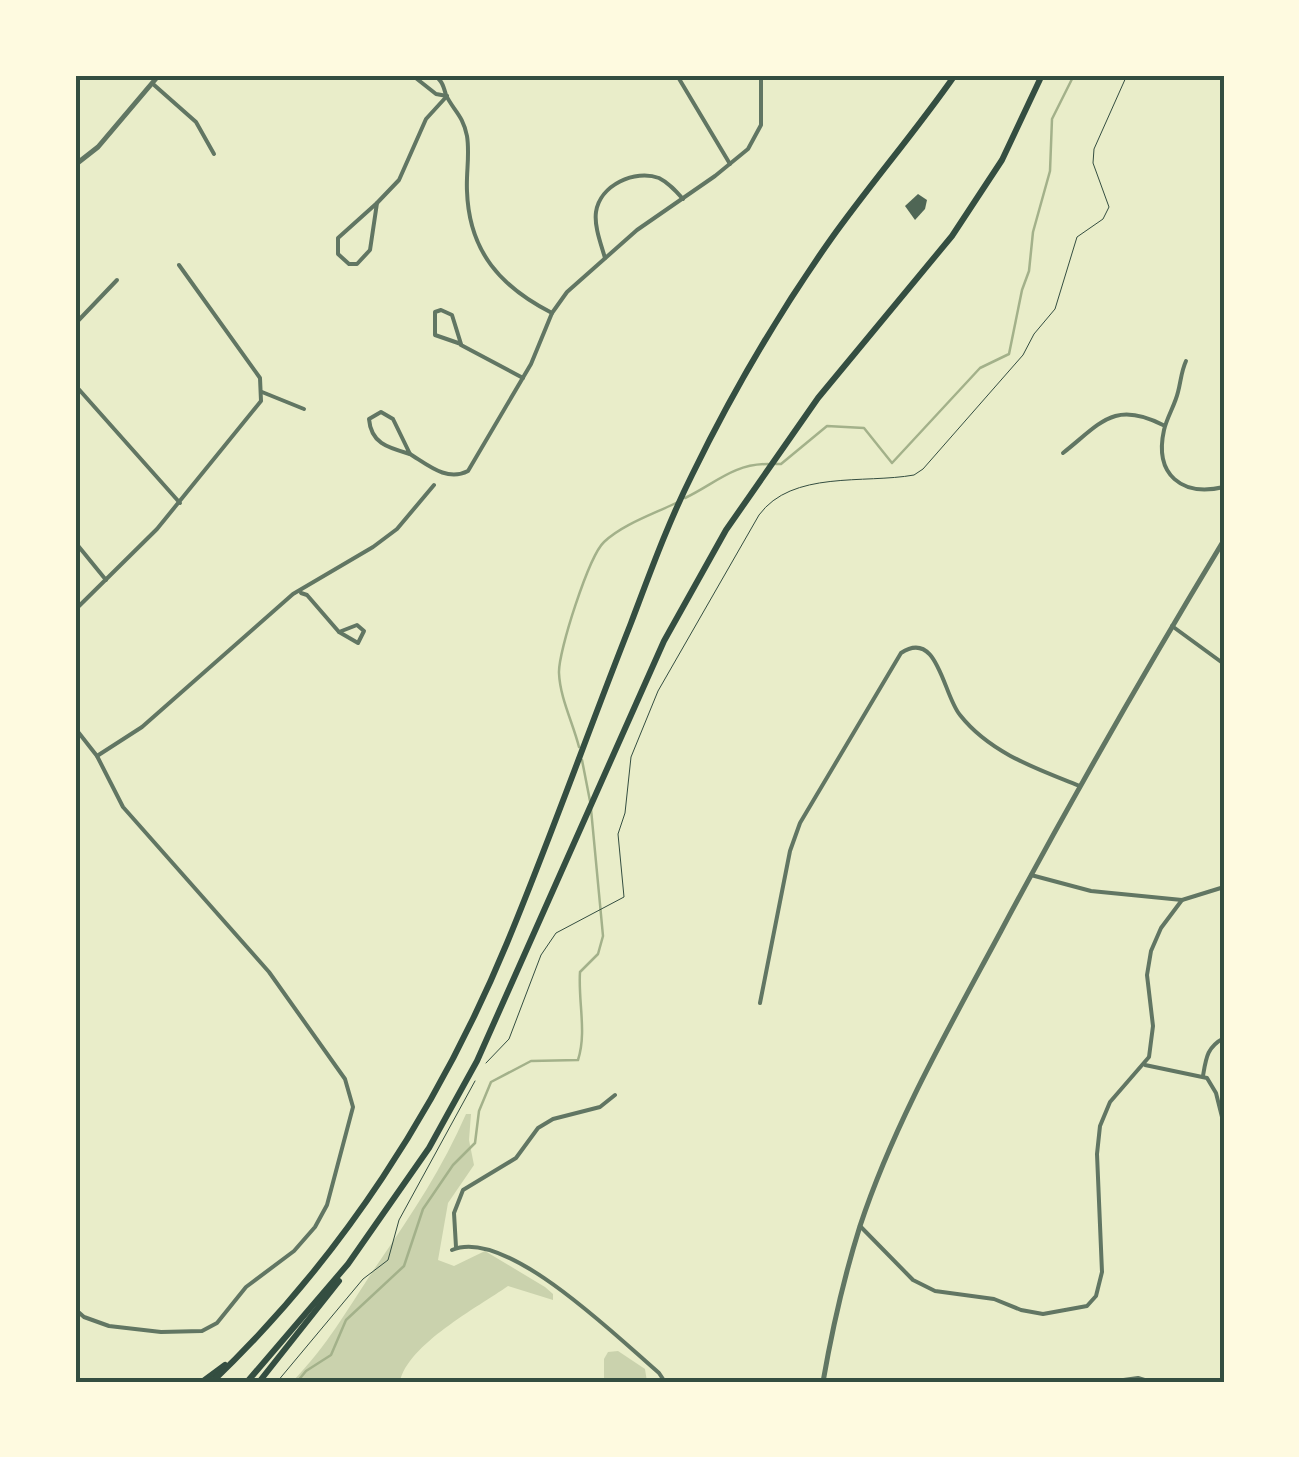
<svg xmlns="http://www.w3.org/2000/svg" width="1299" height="1457" font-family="'Fira Sans Condensed',sans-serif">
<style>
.green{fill:#cad2ad}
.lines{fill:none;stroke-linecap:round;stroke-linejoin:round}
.stream{stroke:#a3b18a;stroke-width:2.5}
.building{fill:#4f6655}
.path{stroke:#344e41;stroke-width:1}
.minor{stroke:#617663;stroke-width:4}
.tertiary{stroke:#617663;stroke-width:5}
.motorway{stroke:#344e41;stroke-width:6}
.neatline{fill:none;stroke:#344e41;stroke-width:4}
</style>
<rect width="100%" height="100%" fill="#e9edc9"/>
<g class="green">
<path d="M466 1114H471L469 1140 474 1165 448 1203 438 1260 454 1266 485 1251 545 1287 553 1294V1300L508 1286C478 1307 407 1345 400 1382H292C330 1343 349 1306 379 1262 412 1214 443 1167 466 1114Z"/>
<polygon points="618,1351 645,1369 647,1382 604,1382 604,1359 608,1352"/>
</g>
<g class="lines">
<g class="stream">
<polyline points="776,464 781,464 827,426 864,428 892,463 980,368 1009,354 1022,290 1029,271 1033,232 1050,171 1052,119 1074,75"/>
<path d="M685 498C716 483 733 464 768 464"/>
<path d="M579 747C573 723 560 698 559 673 558 652 589 556 604 542 623 524 654 514 678 502"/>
<polyline points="582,760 590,801"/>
<path d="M297 1382 306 1371 331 1355 346 1320 404 1266 423 1209 453 1165 475 1143 479 1111 491 1082 531 1061 578 1060C587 1032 578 1002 580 972L598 954 603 936 591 809"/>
</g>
</g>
<polygon class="building" points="918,194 927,200 925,209 915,220 905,206"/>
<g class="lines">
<g class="path">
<path d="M486 1063 509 1039 541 955 556 933 624 897 618 834 625 813 631 757 658 691 759 515C792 470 864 484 914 475L923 469 1023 355 1034 334 1055 309 1077 237 1103 219 1109 207 1093 163 1094 149 1127 75"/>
<polyline points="277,1382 363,1279 388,1260 399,1220 475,1081"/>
</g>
<g class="minor">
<polyline points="412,75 436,94 447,96"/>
<path d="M435 75C443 83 443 85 446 95 453 110 463 115 467 136 470 154 466 173 467 191 469 252 501 287 552 313"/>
<polyline points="678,77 730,164"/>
<polyline points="153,84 196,122 214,154"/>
<polygon points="377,203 370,250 357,264 349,264 338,254 338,238"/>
<polyline points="377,203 399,180 426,119 447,96"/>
<path d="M605 258C601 244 594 226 596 212 600 185 635 169 659 178 669 183 676 191 683 199"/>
<polygon points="441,310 452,315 461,344 435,335 435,312"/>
<polyline points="75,324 117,280"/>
<polyline points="461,345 523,378"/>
<path d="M1186 361C1181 372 1181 381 1178 392 1175 405 1167 417 1164 430 1154 475 1182 497 1224 487"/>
<polyline points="75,385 180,503"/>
<polyline points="262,392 304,409"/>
<path d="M381 412 393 419 410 454C389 448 371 444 369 419Z"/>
<path d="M1063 453C1101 423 1114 400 1163 425"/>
<path d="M410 454C428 465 447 482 468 471L531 364 552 313 567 292 637 230 715 176 748 149 761 125V75"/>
<polyline points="75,542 106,580"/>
<polyline points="301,593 307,595 339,632"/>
<polyline points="75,610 157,529 261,401 260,378 179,265"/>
<polygon points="357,625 364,631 358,643 339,632"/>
<polyline points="1172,626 1224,664"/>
<polyline points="75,728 97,756 123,807 269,972 345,1079 353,1107 327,1205 315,1227 294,1251 246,1287 217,1323 202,1331 161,1332 109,1326 84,1317 75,1309"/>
<polyline points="97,756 142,727 293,594 373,547 397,529 434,485"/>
<polyline points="1031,875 1091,891 1182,900 1224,887"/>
<path d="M760 1003 790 851 800 823 901 653C938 628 943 695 960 715 990 753 1037 769 1080 786"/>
<polyline points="1145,1065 1207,1078 1216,1093 1224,1125"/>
<path d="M1203 1076C1206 1058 1207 1047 1224 1038"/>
<polyline points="860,1226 913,1280 935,1291 994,1299 1021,1310 1043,1314 1087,1306 1096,1296 1102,1272 1097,1154 1100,1126 1110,1102 1149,1057 1153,1026 1147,975 1151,951 1161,928 1182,900"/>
<polyline points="456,1247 454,1213 463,1190 516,1158 538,1128 553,1119 600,1107 615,1095"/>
<path d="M452 1250C506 1226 620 1340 659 1373L665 1382"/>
<polyline points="1109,1382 1138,1378 1151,1382"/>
</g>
<g class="tertiary">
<polyline points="75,165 98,147 159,75"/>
<path d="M823 1382C832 1330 844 1277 860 1226 894 1123 950 1026 1001 931 1072 798 1146 669 1224 540"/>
</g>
<g class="motorway">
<polyline points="202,1382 225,1365"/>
<path d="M212 1382C341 1259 439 1107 507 943 551 837 589 729 631 623 650 573 668 523 692 475 732 393 778 314 831 239 871 183 916 131 955 75"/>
<polyline points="247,1382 348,1264 429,1148 477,1061 664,641 726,530 818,398 952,236 1002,160 1042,75"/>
<polyline points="259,1382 339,1281"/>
</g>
</g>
<rect width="1299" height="1457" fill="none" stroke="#fefae0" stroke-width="155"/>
<rect x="78" y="78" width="1144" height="1302" class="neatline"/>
</svg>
